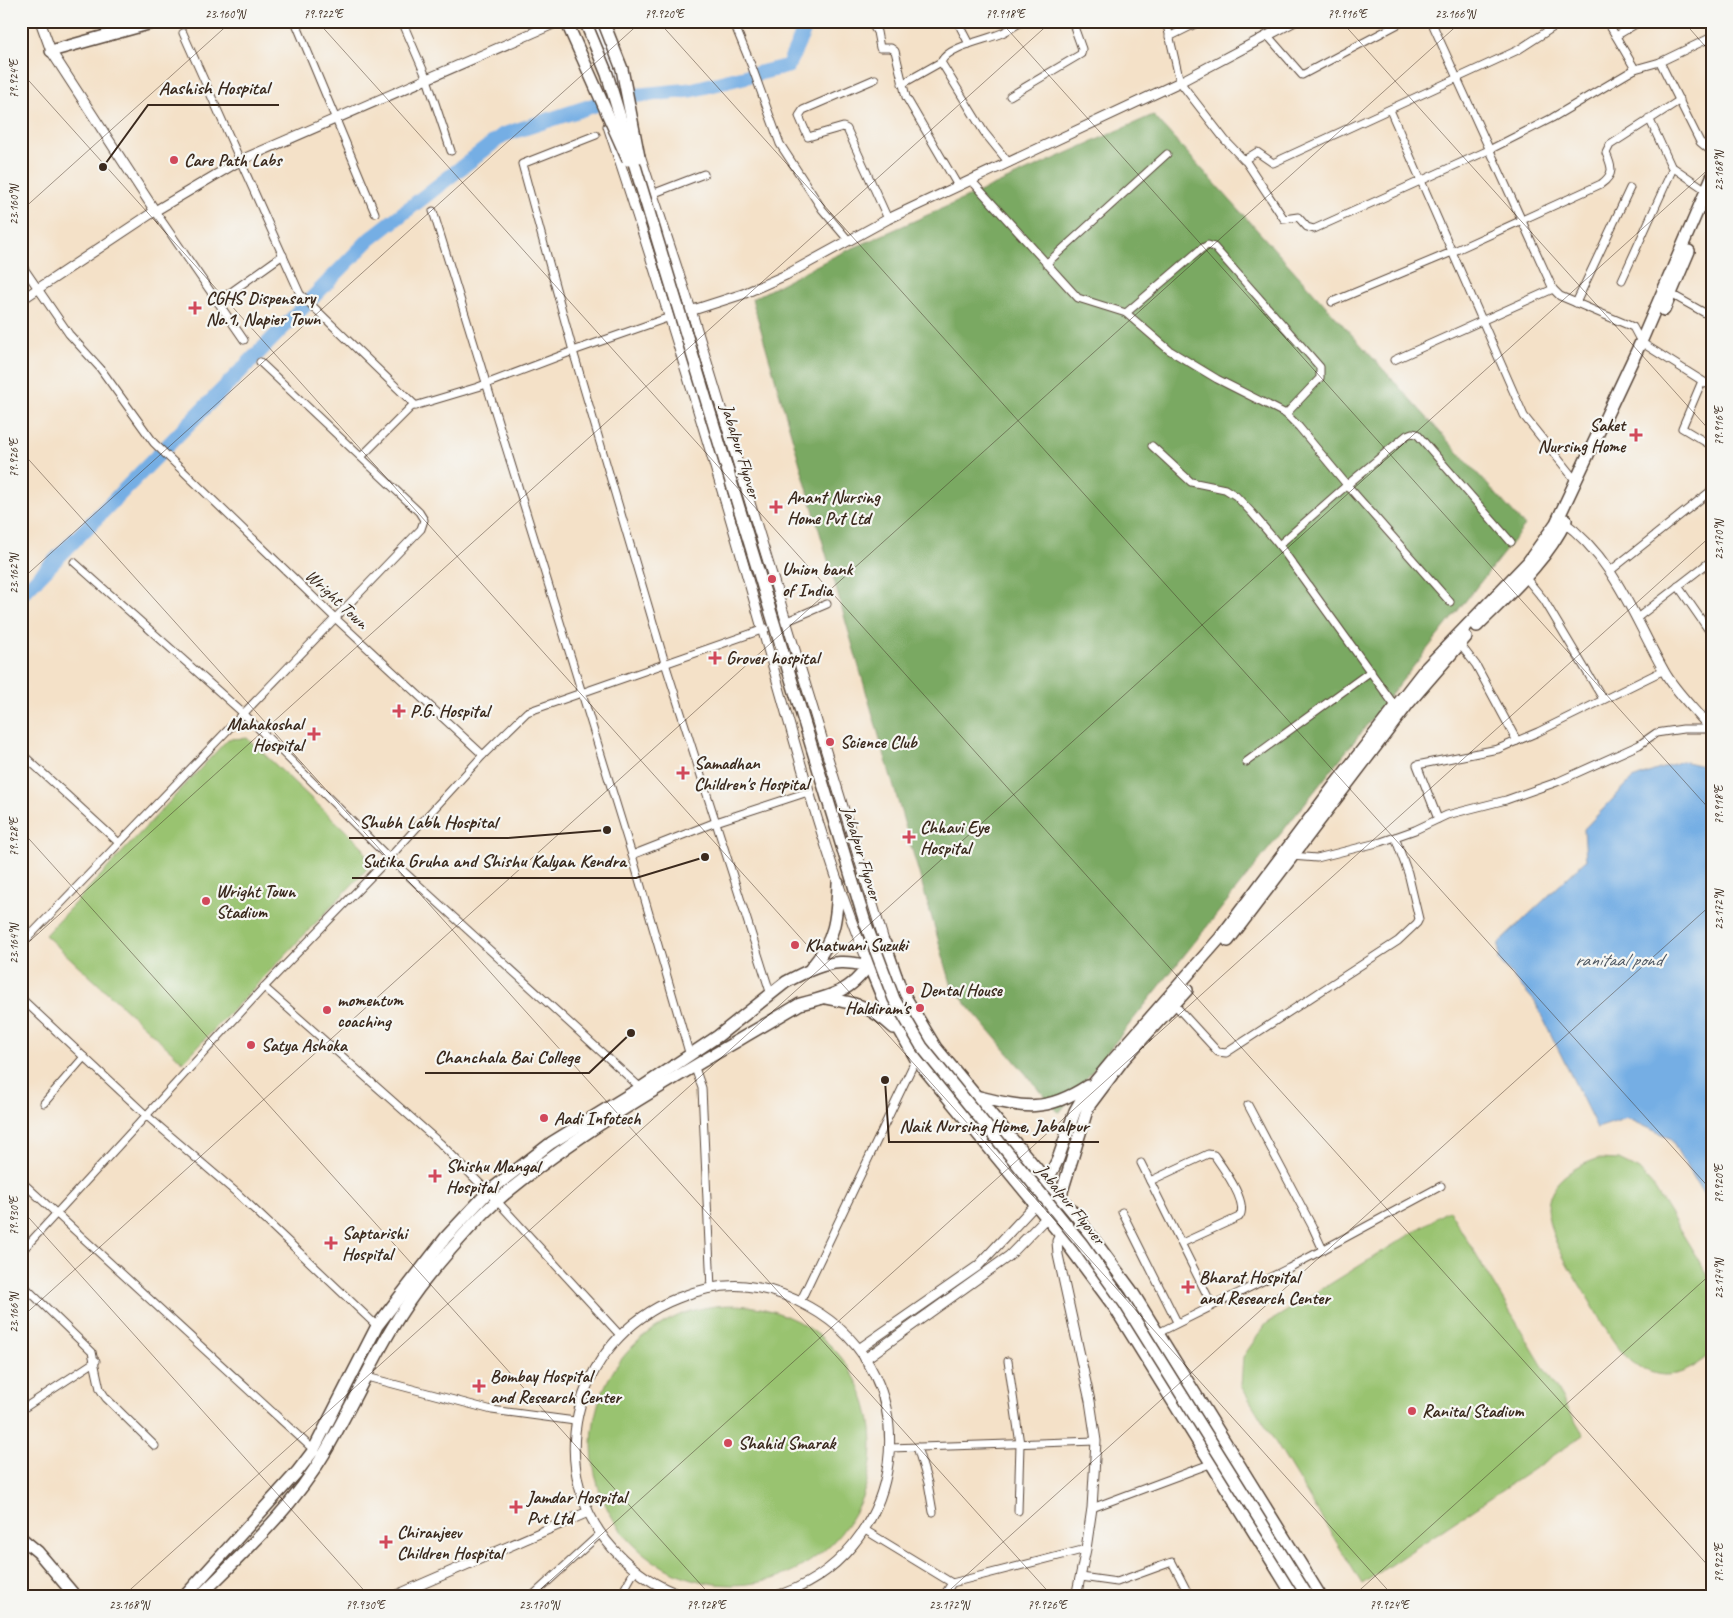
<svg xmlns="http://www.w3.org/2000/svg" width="1733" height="1618" font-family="Caveat,sans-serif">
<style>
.green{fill:#99c370;stroke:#6a7647}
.forest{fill:#7aa962;stroke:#5a6a40}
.water{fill:#74aee4;stroke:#586c81}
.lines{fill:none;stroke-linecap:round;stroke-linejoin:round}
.river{stroke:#74aee4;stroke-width:15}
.minor-casing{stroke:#574538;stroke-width:9}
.tertiary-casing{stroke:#574538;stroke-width:11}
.primary-casing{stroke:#574538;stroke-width:14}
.minor{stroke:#fff;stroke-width:7}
.tertiary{stroke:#fff;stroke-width:9}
.primary{stroke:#fff;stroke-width:11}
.primary-bridge-casing{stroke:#574538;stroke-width:14;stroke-linecap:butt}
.primary-bridge{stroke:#fff;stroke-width:11}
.ticks{fill:none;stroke:#3b2a1e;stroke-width:1;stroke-opacity:0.45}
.poi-dot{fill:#d1495b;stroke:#f6f6f2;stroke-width:2}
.labels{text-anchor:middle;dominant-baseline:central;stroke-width:4.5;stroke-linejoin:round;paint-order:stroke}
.poi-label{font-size:18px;font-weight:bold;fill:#3b2a1e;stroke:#f6f6f2;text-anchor:start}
.street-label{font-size:18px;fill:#3b2a1e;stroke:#f6f6f2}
.water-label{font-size:19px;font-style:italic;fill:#4f5863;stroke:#f6f6f2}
.leader{fill:none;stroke:#3b2a1e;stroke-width:2}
.callout-dot{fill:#3b2a1e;stroke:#f6f6f2;stroke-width:2}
.callout-label{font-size:19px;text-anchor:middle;font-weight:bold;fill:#3b2a1e;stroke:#f6f6f2;stroke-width:4.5;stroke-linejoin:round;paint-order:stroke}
.neatline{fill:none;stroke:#3b2a1e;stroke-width:2}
.ticks-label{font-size:12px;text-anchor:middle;fill:#3b2a1e}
</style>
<rect width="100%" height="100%" fill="#f6f6f2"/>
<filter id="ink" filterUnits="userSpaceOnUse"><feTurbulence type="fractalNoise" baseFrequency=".02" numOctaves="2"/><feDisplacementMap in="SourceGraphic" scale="10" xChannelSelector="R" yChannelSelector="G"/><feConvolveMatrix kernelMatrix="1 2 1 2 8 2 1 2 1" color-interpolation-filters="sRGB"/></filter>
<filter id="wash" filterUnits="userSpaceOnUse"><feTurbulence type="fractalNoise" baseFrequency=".0096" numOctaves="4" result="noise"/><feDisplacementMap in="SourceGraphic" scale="20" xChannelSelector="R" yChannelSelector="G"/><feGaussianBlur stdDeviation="1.12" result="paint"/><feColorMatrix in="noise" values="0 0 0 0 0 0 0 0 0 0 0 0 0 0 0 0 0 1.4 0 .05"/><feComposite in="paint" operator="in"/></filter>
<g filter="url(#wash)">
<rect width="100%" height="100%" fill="#f4e1c8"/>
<g class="green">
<polygon points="247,738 363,847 369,867 183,1062 45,935 228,739"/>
<path d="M1597 1159 1619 1160 1639 1170 1653 1186 1712 1282V1353C1695 1368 1674 1381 1650 1372 1619 1361 1604 1325 1588 1298 1557 1247 1512 1188 1597 1159Z"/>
<polygon points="1449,1210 1584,1435 1362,1584 1241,1386 1243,1357 1266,1324"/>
<circle cx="732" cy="1445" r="140"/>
</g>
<polygon class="forest" points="1153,115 1525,526 1059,1113 952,987 752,299 835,256"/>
<polygon class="water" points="1682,761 1712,768 1712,1209 1670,1138 1627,1118 1597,1128 1535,1002 1499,961 1499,943 1586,860 1584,829 1632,779"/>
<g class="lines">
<polyline class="river" points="21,595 370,239 503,135 619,97 691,90 788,66 808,21"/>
</g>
</g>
<g filter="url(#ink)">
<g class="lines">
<g class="minor-casing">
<g id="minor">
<polyline points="295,21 375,213"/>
<polyline points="402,21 427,79 451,151"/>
<polyline points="733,21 752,67 780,144 822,209 849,241"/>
<polyline points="870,21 877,32 880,48 891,48 895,51 906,97 958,186"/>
<polyline points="957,21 969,44"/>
<polyline points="1166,21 1180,82 1225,140 1244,160 1257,152 1273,163 1518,50 1563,21"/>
<polyline points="1431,21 1553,289 1560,296 1633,327 1641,342 1647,346 1712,387"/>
<polyline points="1607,21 1635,69"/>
<polyline points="183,33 300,294 416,406"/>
<polyline points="1268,36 1302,75 1404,21"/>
<polyline points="1616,36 1641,21"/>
<polyline points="1169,37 1201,21"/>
<polyline points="1660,62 1700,142 1712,152"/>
<polyline points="875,79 803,110 799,116 808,137 843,127 847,129 888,219"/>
<polyline points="902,84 941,62"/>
<polyline points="1010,96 1081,54 1082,49 1072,21"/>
<polyline points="1390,110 1524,416 1576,481"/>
<polyline points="1649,118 1671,166 1706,190"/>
<polyline points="596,135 522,164 573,351 665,663 771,995"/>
<polyline points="1245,160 1284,219 1298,217 1307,227 1314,229 1489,150 1552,118 1635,69 1660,62 1712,37"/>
<path d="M1009 163 984 132 941 62C948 46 987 40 1002 33 1009 30 1016 25 1023 21"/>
<polyline points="971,180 1078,298 1126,313 1169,350 1217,379 1286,414 1299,427 1347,485 1279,545"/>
<polyline points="652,194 704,174"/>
<polyline points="155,211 244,340"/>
<polyline points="433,211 632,855 690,1056"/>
<polyline points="21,264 69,334 100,368 154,443 334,617 483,755"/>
<polyline points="1046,264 1167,154"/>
<polyline points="1622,280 1673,168"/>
<polyline points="1671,294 1712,317"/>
<polyline points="217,302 283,255"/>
<path d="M1332 302 1452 252 1601 184C1615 174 1612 167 1606 153L1610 145 1680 100"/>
<polyline points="1576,303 1630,188"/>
<polyline points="1126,313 1201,249 1208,245 1214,247 1320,367 1320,378 1286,414"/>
<polyline points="1394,360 1553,289"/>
<polyline points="1702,381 1682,428 1712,446"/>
<polyline points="1152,446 1191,482 1225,489 1236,496 1252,513 1279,545 1395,706"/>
<polyline points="362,456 411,407 478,387 573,351 670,317"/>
<polyline points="74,562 244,714 389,858 643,1090"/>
<polyline points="1610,571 1712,490"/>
<polyline points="1525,577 1544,600 1603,699"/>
<polyline points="1678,586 1712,635"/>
<polyline points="1450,602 1347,485 1407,435 1412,433 1417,434 1511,542"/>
<polyline points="1637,618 1712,560"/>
<polyline points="1459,643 1476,665 1517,741"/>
<polyline points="1703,720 1712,710"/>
<polyline points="21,753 118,842"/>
<polyline points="1246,762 1371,671"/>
<polyline points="1438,819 1417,765 1498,749 1538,732 1664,670"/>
<polyline points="632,855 716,822 808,792"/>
<polyline points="1291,856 1317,858 1381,842 1415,830 1447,815 1506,800 1557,782 1639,745 1656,733 1683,729 1710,729"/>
<polyline points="21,945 421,529 424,520 419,512 260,362"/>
<polyline points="264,987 440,1143 497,1201 619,1334"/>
<polyline points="21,998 147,1116 238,1194 377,1326"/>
<polyline points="1174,1004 1218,1052 1226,1053 1398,941 1417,923 1419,919 1408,873 1395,837"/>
<polyline points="695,1068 702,1088 711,1289"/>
<polyline points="44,1103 84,1057"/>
<polyline points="1248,1105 1312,1226 1323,1250"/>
<polyline points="1141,1163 1212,1305"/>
<polyline points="21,1181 316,1452"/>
<path d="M1150 1181 1208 1154 1214 1155C1223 1168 1250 1204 1239 1217L1182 1243"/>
<polyline points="1122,1212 1177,1322"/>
<polyline points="21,1252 264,987 389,858 483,755 527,712 787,621 827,604"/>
<polyline points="21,1283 92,1352 100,1389 106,1398 155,1446"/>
<polyline points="800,1302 916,1059"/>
<polyline points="1156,1334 1289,1268 1441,1186"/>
<polyline points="1008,1361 1020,1444 1018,1511"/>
<polyline points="363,1376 492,1410 575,1421"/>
<polyline points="21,1410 96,1361"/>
<polyline points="917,1447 928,1483 933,1512"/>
<polyline points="890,1448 1096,1441"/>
<polyline points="1092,1508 1210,1464"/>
<polyline points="865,1530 952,1583 1086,1549"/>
<polyline points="1081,1577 1117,1582 1172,1562 1190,1597"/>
<polyline points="531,1597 601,1533"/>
<polyline points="620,1597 635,1570"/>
<polyline points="943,1597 952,1583"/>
</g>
</g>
<g class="tertiary-casing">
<g id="tertiary">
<polyline points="40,21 51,51 155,211"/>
<polyline points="594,21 624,104"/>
<path d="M608 126C663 292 714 460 762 628 795 742 824 856 869 965"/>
<polyline points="639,152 691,310 885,944"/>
<polyline points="21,300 155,211 241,160 560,21"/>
<polyline points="687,312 743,294 786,275 888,219 1180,82 1295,21"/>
<path d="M1561 520C1614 558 1633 616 1664 671 1676 693 1697 711 1712 731"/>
<polyline points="1062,1231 1057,1241 1058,1255 1090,1401 1096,1441 1092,1508 1086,1549 1076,1597"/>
<polyline points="859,1349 978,1266 1036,1204"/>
<polyline points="865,1359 1009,1256 1047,1217"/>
<polyline points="392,1597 588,1512"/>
<path d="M689 1597C664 1591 642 1577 623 1559 537 1479 571 1339 678 1298 698 1290 722 1284 745 1286 767 1288 790 1296 809 1307 934 1376 907 1558 773 1597"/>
</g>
</g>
<g class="primary-casing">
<g id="primary">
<polyline points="51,51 159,21"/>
<polyline points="1664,310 1689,251"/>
<path d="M1477 626C1509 594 1547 561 1566 520"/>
<polyline points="1228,941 1408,704 1466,637"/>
<polyline points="885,944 901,990 936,1048 1077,1217 1131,1290 1321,1597"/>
<polyline points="869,965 886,1006 916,1059 1060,1234 1115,1308 1294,1597"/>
<path d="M811 968C835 940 837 919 838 883"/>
<path d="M826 998C859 1004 869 1006 894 1028"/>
<path d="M975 1096C1022 1107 1044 1114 1087 1086"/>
<polyline points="1036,1204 1058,1159 1075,1111 1084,1095 1113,1060 1220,938 1334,786 1425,669 1528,562 1556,523 1641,342 1712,177"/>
<polyline points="1047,1217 1060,1198 1088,1107 1124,1059 1187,990"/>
<polyline points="21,1538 38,1552 76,1597"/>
<path d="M184 1597 297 1472 313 1451 377 1326 446 1237 488 1192 551 1143 642 1087 718 1036 786 982C832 957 848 957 896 976"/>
<path d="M199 1597C243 1553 292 1509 324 1454 359 1395 384 1329 429 1275 448 1252 477 1218 499 1199 590 1122 698 1065 800 1004 852 992 854 985 885 944"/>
</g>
</g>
<use href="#minor" class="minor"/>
<use href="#tertiary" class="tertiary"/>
<use href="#primary" class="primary"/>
<g class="primary-bridge-casing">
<g id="primary-bridge">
<polyline points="566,21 628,160"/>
<polyline points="585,21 607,74 865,922 894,999 922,1047 1082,1244 1125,1304 1308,1597"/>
<polyline points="603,21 622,69 639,157"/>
</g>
</g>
<use href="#primary-bridge" class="primary-bridge"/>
</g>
</g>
<path class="ticks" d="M317 21 1712 1570M658 21 1712 1191M1000 21 1712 812M1341 21 1712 433M1683 21 1712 54M21 72 1394 1597M21 211 232 21M21 451 1053 1597M21 580 642 21M21 830 712 1597M21 949 1052 21M21 1209 370 1597M21 1318 1462 21M21 1588 29 1597M122 1597 1712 166M532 1597 1712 535M942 1597 1712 904M1352 1597 1712 1273"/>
<g class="poi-dot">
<circle cx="174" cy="160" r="5"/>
<path d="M192.5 300.5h5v5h5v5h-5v5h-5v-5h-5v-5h5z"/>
<path d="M1633.5 427.5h5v5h5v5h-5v5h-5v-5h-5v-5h5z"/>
<path d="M773.5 499.5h5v5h5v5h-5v5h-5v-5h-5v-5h5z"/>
<circle cx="772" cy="579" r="5"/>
<path d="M712.5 650.5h5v5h5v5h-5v5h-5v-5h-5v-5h5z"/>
<path d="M396.5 703.5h5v5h5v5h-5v5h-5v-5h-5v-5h5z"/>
<path d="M311.5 726.5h5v5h5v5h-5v5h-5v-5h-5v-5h5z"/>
<circle cx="830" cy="742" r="5"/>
<path d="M680.5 765.5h5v5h5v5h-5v5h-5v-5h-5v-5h5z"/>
<path d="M906.5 829.5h5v5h5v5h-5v5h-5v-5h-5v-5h5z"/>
<circle cx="206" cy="901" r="5"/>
<circle cx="795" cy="945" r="5"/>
<circle cx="910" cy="990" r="5"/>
<circle cx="920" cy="1008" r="5"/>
<circle cx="327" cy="1010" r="5"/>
<circle cx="251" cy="1045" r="5"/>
<circle cx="544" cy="1118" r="5"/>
<path d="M432.5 1168.5h5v5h5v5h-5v5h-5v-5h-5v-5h5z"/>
<path d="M328.5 1235.5h5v5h5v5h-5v5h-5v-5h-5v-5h5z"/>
<path d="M1185.5 1279.5h5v5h5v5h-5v5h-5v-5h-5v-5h5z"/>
<path d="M476.5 1378.5h5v5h5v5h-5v5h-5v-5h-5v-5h5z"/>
<circle cx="1412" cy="1411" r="5"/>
<circle cx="728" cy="1443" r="5"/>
<path d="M513.5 1499.5h5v5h5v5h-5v5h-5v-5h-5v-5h5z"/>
<path d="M383.5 1534.5h5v5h5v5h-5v5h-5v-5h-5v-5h5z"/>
</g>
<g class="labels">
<g class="poi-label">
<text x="184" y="160">Care Path Labs</text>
<text x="206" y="298">CGHS Dispensary<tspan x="206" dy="21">No.1, Napier Town</tspan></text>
<text x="1625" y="425" text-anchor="end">Saket<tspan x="1625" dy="21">Nursing Home</tspan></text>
<text x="787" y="497">Anant Nursing<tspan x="787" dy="21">Home Pvt Ltd</tspan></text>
<text x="782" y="569">Union bank<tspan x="782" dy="21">of India</tspan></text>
<text x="726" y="658">Grover hospital</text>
<text x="410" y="711">P.G. Hospital</text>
<text x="303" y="724" text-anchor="end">Mahakoshal<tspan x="303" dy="21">Hospital</tspan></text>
<text x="840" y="742">Science Club</text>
<text x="694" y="763">Samadhan<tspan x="694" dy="21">Children's Hospital</tspan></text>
<text x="920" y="827">Chhavi Eye<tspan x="920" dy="21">Hospital</tspan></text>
<text x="216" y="891">Wright Town<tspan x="216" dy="21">Stadium</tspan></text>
<text x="805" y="945">Khatwani Suzuki</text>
<text x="920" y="990">Dental House</text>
<text x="337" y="1000">momentum<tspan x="337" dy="21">coaching</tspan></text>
<text x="910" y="1008" text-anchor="end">Haldiram's</text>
<text x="261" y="1045">Satya Ashoka</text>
<text x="554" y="1118">Aadi Infotech</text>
<text x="446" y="1166">Shishu Mangal<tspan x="446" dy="21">Hospital</tspan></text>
<text x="342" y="1233">Saptarishi<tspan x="342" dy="21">Hospital</tspan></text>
<text x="1199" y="1277">Bharat Hospital<tspan x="1199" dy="21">and Research Center</tspan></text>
<text x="490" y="1376">Bombay Hospital<tspan x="490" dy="21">and Research Center</tspan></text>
<text x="1422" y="1411">Ranital Stadium</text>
<text x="738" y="1443">Shahid Smarak</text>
<text x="527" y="1497">Jamdar Hospital<tspan x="527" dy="21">Pvt Ltd</tspan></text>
<text x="397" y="1532">Chiranjeev<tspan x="397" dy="21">Children Hospital</tspan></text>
</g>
<g class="street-label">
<text transform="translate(741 451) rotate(73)">Jabalpur Flyover</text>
<text transform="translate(337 599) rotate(43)">Wright Town</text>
<text transform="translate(862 853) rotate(73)">Jabalpur Flyover</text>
<text transform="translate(1071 1204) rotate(51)">Jabalpur Flyover</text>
</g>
<g class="water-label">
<text x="1618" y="960">ranitaal pond</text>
</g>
</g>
<path class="leader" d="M103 167L148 105H279M607 830L508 838H349M705 857L636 878H352M631 1033L589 1073H425M885 1080L889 1142H1099"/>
<g class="callout-dot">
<circle cx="103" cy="167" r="5"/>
<circle cx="607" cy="830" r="5"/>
<circle cx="705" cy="857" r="5"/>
<circle cx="631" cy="1033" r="5"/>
<circle cx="885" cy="1080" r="5"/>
</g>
<g class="callout-label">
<text x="214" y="94">Aashish Hospital</text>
<text x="428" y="828">Shubh Labh Hospital</text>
<text x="494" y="867">Sutika Gruha and Shishu Kalyan Kendra</text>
<text x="507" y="1063">Chanchala Bai College</text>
<text x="994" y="1132">Naik Nursing Home, Jabalpur</text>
</g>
<rect width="1733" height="1618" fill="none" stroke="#f6f6f2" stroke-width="55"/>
<rect x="28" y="28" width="1678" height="1562" class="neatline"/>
<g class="ticks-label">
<text x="225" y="18">23.160°N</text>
<text x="323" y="18">79.922°E</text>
<text x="664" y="18">79.920°E</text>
<text x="1005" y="18">79.918°E</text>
<text x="1347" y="18">79.916°E</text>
<text x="1455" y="18">23.166°N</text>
<text transform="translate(14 79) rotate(-90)" y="4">79.924°E</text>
<text transform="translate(1719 171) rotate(-90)" y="4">23.168°N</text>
<text transform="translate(14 205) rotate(-90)" y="4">23.160°N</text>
<text transform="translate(1719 426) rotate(-90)" y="4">79.916°E</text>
<text transform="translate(14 458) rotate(-90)" y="4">79.926°E</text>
<text transform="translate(1719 540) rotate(-90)" y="4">23.170°N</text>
<text transform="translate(14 574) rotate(-90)" y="4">23.162°N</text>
<text transform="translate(1719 805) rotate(-90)" y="4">79.918°E</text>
<text transform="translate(14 837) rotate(-90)" y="4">79.928°E</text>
<text transform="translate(1719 910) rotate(-90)" y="4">23.172°N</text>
<text transform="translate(14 944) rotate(-90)" y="4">23.164°N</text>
<text transform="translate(1719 1184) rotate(-90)" y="4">79.920°E</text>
<text transform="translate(14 1216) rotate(-90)" y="4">79.930°E</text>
<text transform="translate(1719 1279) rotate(-90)" y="4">23.174°N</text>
<text transform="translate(14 1313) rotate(-90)" y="4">23.166°N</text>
<text transform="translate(1719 1563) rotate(-90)" y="4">79.922°E</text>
<text x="129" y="1609">23.168°N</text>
<text x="365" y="1609">79.930°E</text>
<text x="539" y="1609">23.170°N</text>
<text x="706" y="1609">79.928°E</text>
<text x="949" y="1609">23.172°N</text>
<text x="1047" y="1609">79.926°E</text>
<text x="1389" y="1609">79.924°E</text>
</g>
</svg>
